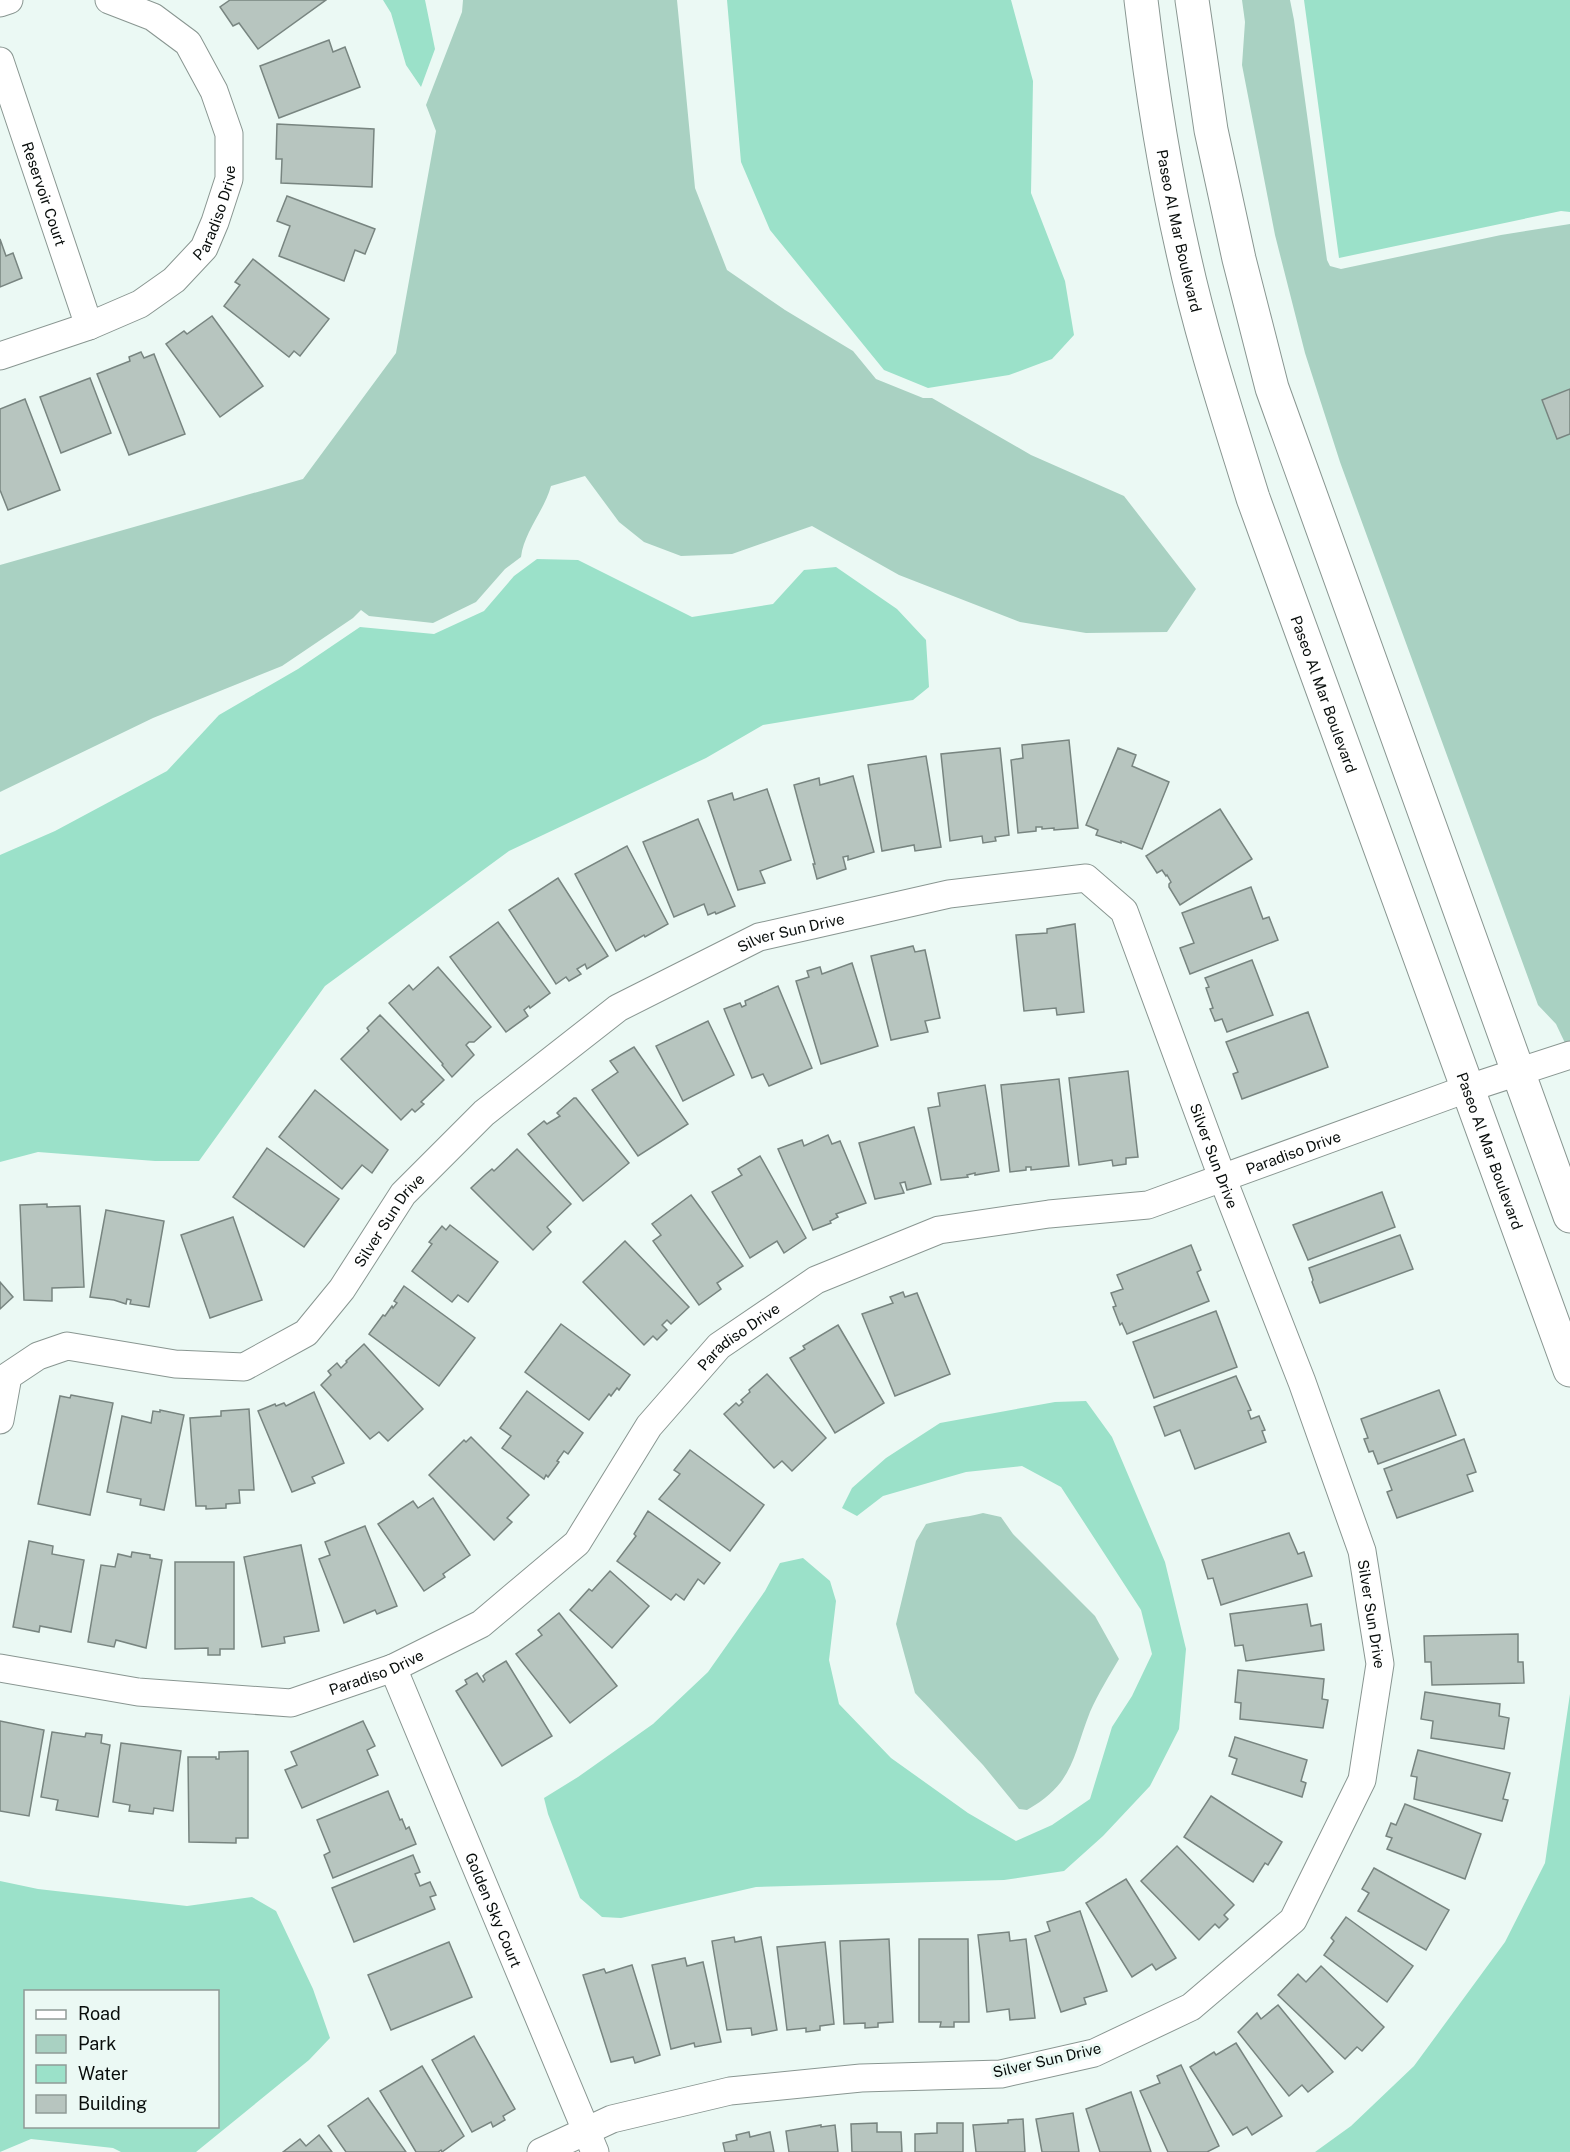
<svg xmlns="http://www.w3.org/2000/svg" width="1570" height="2152" font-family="'Public Sans',sans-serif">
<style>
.green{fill:#a9d1c2}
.water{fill:#9be1c9;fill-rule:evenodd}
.building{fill:#b7c5bf;stroke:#788580;stroke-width:1.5}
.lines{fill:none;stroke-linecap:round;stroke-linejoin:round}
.minor-casing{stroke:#899691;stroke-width:29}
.major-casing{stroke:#899691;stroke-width:35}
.minor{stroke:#fff;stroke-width:27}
.major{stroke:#fff;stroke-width:33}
.labels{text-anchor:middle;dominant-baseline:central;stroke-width:6;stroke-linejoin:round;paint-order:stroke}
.street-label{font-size:15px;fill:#080d0b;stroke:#ebf9f4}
</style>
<rect width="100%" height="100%" fill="#ebf9f4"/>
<g class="green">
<path d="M463 0H677L695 188 727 270 785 310 853 351 876 379 923 398H932L1031 455 1124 496 1196 589 1167 632 1086 633 1020 622 899 575 812 526 732 554 681 556 644 542 619 522 585 476 551 486C544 511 524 532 521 557L505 569 476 602 433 623 369 616 361 610 353 618 282 666 153 718 0 792V565L303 479 396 353 436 131 426 105 462 12Z"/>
<polygon points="1242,0 1290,0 1294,20 1327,260 1330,266 1341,269 1501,235 1570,224 1570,1041 1565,1043 1556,1024 1538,1005 1340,462 1305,353 1275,235 1242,65 1245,22"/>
<path d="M983 1513 1001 1517 1013 1534 1095 1616 1119 1659C1109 1676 1098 1694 1090 1712 1072 1758 1074 1783 1027 1810L1019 1809 983 1765 915 1693 896 1624 916 1541 926 1524C945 1519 964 1518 983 1513Z"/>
</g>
<g class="water">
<polygon points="383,0 425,0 435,49 421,87 406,65 391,13"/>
<polygon points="727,0 1011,0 1033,81 1031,193 1065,281 1074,335 1052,359 1009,375 928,388 884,370 770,230 741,162"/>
<polygon points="1304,0 1570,0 1570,212 1561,211 1339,258"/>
<polygon points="537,559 578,560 692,617 773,604 804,570 836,567 897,609 926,640 929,687 913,700 763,725 706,758 509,851 325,986 199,1161 155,1161 38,1152 0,1162 0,855 55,831 167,771 219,715 298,669 360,627 434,634 484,611 514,576"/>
<polygon points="1086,1401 1112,1437 1165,1562 1186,1649 1179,1729 1150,1786 1103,1836 1064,1871 1004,1880 756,1887 621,1918 602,1917 580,1898 548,1814 544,1798 578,1777 653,1724 708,1672 765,1591 780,1563 803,1558 830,1581 836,1601 829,1660 839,1704 891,1758 968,1813 1016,1841 1052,1825 1090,1799 1112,1727 1132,1696 1152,1654 1141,1610 1061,1487 1022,1466 966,1472 883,1496 857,1516 842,1508 852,1488 886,1458 940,1423 1055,1402"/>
<polygon points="1570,1694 1570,2152 1315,2152 1351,2126 1414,2066 1505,1942 1545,1863"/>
<path d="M0 1881 38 1889 187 1906 252 1897 276 1911 313 1989 330 2038 309 2060 196 2152H121L113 2148 31 2139 0 2152ZM26 1992H218V2126H26Z"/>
</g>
<g class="building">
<polygon points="230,0 326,0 258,49 239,23 233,26 220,7"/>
<polygon points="329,40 333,52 345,47 360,87 279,118 260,66"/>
<polygon points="277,124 374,129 372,187 281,183 282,159 276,159"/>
<polygon points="287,196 375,229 365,254 355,250 344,281 279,256 290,226 277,221"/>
<polygon points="0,239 6,256 13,253 22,278 0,287"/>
<polygon points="253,259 329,319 300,356 294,351 289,357 224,306 240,285 235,282"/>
<polygon points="212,316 263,386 220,417 166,344 184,331 187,334"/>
<polygon points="141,352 144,358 154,354 185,434 129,455 97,374 130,361 129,357"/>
<polygon points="90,378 111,433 61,453 40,397"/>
<polygon points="1570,389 1570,434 1557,439 1542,400"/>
<polygon points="25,399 60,490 8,510 0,490 0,409"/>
<polygon points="1069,740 1078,828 1054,830 1054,828 1042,829 1042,827 1036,827 1036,831 1018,833 1011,760 1023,758 1022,745"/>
<polygon points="1000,748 1009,835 995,837 996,841 983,843 982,836 950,841 941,754"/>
<polygon points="1118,748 1136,755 1132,766 1169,782 1142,849 1121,841 1121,843 1096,835 1098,830 1086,825"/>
<polygon points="926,756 941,847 915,851 914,845 882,851 868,765"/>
<polygon points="853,776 874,852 848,860 848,856 843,857 846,869 817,879 813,864 815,864 794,785 819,778 820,785"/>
<polygon points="767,789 791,860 760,871 765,883 738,890 708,801 732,793 734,800"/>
<polygon points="1220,809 1252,859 1180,905 1169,887 1169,884 1171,882 1167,875 1166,876 1162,870 1157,873 1146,856"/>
<polygon points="698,819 735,906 716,914 715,912 708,915 704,904 674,917 643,842"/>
<polygon points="627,846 668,924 645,937 644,935 616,951 575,874"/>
<polygon points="558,878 608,956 587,969 585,964 577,969 581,974 569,981 566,977 556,984 509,910"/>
<polygon points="1251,887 1263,919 1269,917 1278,940 1190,974 1180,948 1194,943 1182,913"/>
<polygon points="498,922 550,993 530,1008 529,1006 524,1010 528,1016 506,1032 450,957"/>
<polygon points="1075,924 1084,1012 1057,1015 1056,1008 1024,1011 1016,935 1047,933 1047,929"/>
<polygon points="913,946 915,952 925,950 940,1018 925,1021 928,1032 891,1040 871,956"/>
<polygon points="1252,960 1273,1015 1227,1032 1222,1019 1215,1021 1210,1009 1213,1008 1206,988 1209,987 1205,978"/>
<polygon points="852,963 878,1046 821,1064 796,981 809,977 807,971 820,967 822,974"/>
<polygon points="438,967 491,1027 474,1042 469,1042 466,1045 474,1055 452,1077 442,1065 443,1064 389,1003 409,985 413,990"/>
<polygon points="778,986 812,1068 769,1086 763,1074 752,1078 724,1009 740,1003 742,1007 746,1005 745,1001"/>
<polygon points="1308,1012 1328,1067 1242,1099 1233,1074 1238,1072 1226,1042"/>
<polygon points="380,1015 444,1080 421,1102 424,1104 415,1112 412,1109 401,1120 341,1059 369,1031 367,1028"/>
<polygon points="708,1021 734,1075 683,1101 656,1046"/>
<polygon points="634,1047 688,1124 638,1156 592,1090 618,1072 610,1061"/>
<polygon points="1128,1071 1138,1157 1126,1158 1126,1164 1113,1166 1112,1160 1079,1165 1069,1078"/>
<polygon points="1059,1079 1069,1166 1031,1170 1031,1167 1026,1167 1026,1170 1010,1172 1001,1085"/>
<polygon points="985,1085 999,1171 975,1175 975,1173 967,1175 968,1177 941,1180 928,1108 940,1106 938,1093"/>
<polygon points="315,1090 388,1150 372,1173 362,1165 342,1189 279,1137"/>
<polygon points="574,1098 576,1098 629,1163 583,1201 528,1134 544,1121 547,1124 560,1116 557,1113 559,1111"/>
<polygon points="914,1127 931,1184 907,1190 905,1182 900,1183 904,1193 875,1199 859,1143"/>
<polygon points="828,1135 832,1144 840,1141 866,1203 836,1214 838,1217 830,1221 831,1223 813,1230 778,1149 802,1140 804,1146"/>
<polygon points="267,1148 339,1199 304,1247 233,1197"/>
<polygon points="517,1149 571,1204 547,1227 551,1232 533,1250 471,1188 486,1174 492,1169 494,1171"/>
<polygon points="760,1156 806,1238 784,1253 777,1241 750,1258 712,1192 742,1175 738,1169"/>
<polygon points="1382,1192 1395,1227 1308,1260 1293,1225"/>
<polygon points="691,1195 743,1266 717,1283 721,1289 699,1305 653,1241 661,1235 652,1224"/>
<polygon points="47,1204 47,1207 80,1206 84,1287 52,1288 52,1301 24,1300 20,1205"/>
<polygon points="106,1210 164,1221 149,1307 130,1304 131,1300 127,1299 126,1304 114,1300 90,1297"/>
<polygon points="233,1217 262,1300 210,1318 181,1235"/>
<polygon points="450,1225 498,1262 468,1302 458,1295 452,1302 412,1271 432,1244 429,1242 442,1226 446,1230"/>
<polygon points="1400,1235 1413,1269 1320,1303 1312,1282 1313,1280 1309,1268"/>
<polygon points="625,1241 689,1307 671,1324 667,1320 662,1325 667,1330 657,1340 653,1336 644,1345 583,1282"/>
<polygon points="1191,1245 1201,1270 1197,1272 1209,1301 1127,1334 1122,1323 1120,1325 1113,1307 1116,1306 1111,1293 1123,1289 1117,1275"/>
<polygon points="0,1282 13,1297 0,1309"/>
<polygon points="404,1286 475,1338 439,1386 369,1334 383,1315 385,1316 392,1306 393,1308 397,1303 394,1301"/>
<polygon points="903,1292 905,1297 917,1293 950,1374 895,1396 862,1314 893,1303 890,1297"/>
<polygon points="1216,1311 1237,1367 1154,1398 1133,1342"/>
<polygon points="561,1324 630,1375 619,1390 617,1388 611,1396 609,1394 589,1420 525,1372"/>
<polygon points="838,1325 884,1403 835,1433 790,1358 805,1349 803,1346"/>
<polygon points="364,1344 423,1409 388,1441 379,1432 370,1439 321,1385 331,1375 328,1371 337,1363 341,1368 347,1362 346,1361"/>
<polygon points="767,1374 826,1438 792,1471 782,1461 774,1468 724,1414 736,1403 739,1406 743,1402 741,1400 750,1392 749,1390"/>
<polygon points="1236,1376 1251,1410 1248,1411 1251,1419 1259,1416 1265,1430 1262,1431 1266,1442 1195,1469 1180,1430 1165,1436 1154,1407"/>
<polygon points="1439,1390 1456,1435 1378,1464 1373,1451 1369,1452 1364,1439 1368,1438 1361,1419"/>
<polygon points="527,1391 583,1433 568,1454 564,1451 557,1461 559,1462 548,1477 546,1475 544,1479 502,1448 511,1436 500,1428"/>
<polygon points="314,1392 344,1463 312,1477 315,1483 292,1492 258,1411 275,1404 276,1406 284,1403 286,1406"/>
<polygon points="71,1395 113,1403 90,1515 38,1504 60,1396 70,1398"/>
<polygon points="249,1409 254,1490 239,1490 240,1503 226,1504 226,1508 206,1509 206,1506 196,1506 190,1418 221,1416 221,1411"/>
<polygon points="160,1410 184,1415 164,1510 140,1505 141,1499 107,1492 122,1416 151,1423 153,1411 160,1412"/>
<polygon points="471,1437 529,1495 507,1518 512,1522 494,1540 429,1475 464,1440 466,1442"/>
<polygon points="1464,1439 1476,1472 1467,1475 1473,1491 1397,1518 1387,1492 1392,1490 1384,1469"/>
<polygon points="690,1450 764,1505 730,1551 659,1499 680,1474 674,1470"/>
<polygon points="433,1498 470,1555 443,1574 445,1577 424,1591 378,1524 413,1501 418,1508"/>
<polygon points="648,1511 720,1563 704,1584 698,1579 684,1600 676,1594 671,1600 617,1561 636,1536 634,1534"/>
<polygon points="365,1526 397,1606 377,1614 375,1610 344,1623 319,1559 330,1555 325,1542"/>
<polygon points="1289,1533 1298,1554 1304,1552 1312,1576 1221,1605 1213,1578 1208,1579 1202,1560"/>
<polygon points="29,1541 53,1546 52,1554 84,1560 71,1632 40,1626 39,1632 13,1627"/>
<polygon points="301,1545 319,1631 284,1637 285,1643 262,1647 244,1557"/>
<polygon points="132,1552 150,1555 150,1558 162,1560 146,1648 116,1640 114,1647 88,1642 101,1565 115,1567 118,1554 131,1557"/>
<polygon points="175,1562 234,1562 234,1649 220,1649 220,1655 208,1655 208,1648 175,1649"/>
<polygon points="610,1571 649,1606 612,1648 570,1610 589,1589 592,1591"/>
<polygon points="1307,1604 1311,1626 1321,1624 1324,1650 1246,1661 1243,1645 1235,1646 1230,1614"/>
<polygon points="559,1613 617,1686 570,1723 516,1654 542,1635 538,1630"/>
<polygon points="1518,1634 1518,1662 1523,1662 1524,1683 1432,1685 1431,1662 1425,1662 1424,1636"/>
<polygon points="506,1661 552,1736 502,1766 456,1691 467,1684 465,1680 477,1673 483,1682 485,1680 483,1676 486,1673"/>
<polygon points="1238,1670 1324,1679 1322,1699 1328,1700 1323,1728 1240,1719 1241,1703 1235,1702"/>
<polygon points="1425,1692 1500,1704 1499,1716 1509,1718 1504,1749 1431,1738 1433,1721 1421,1719"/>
<polygon points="0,1721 44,1730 29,1816 0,1811"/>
<polygon points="363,1721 375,1746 367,1750 378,1775 302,1808 285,1770 297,1765 291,1752"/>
<polygon points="52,1732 85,1737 86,1733 102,1735 101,1743 110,1745 98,1817 56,1810 58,1800 41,1797"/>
<polygon points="1235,1737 1307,1760 1301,1781 1306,1783 1302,1797 1232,1774 1237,1759 1229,1756"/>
<polygon points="121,1743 181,1751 173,1811 154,1808 153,1814 129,1811 130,1805 113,1802"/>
<polygon points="1418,1750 1510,1773 1503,1799 1508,1800 1502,1821 1414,1799 1417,1777 1411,1776"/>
<polygon points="248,1751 248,1838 236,1838 236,1843 189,1842 188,1757 216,1757 216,1759 219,1759 219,1752"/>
<polygon points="388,1791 400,1820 402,1819 406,1829 409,1827 416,1844 333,1878 324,1855 330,1852 317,1820"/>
<polygon points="1211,1796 1282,1842 1268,1865 1265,1863 1253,1882 1184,1837"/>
<polygon points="1405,1804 1481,1834 1465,1879 1387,1849 1392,1838 1386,1836 1391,1823 1396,1825"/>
<polygon points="1177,1846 1234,1905 1224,1915 1228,1919 1219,1928 1215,1924 1199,1940 1141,1881"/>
<polygon points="413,1855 420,1872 415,1874 420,1886 430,1882 436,1895 430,1897 435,1909 354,1942 332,1888"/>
<polygon points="1374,1868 1449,1910 1426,1950 1358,1911 1369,1893 1362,1889"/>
<polygon points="1126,1879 1176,1958 1156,1970 1152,1964 1132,1977 1086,1903"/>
<polygon points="1080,1911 1107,1991 1084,1998 1086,2004 1061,2012 1035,1936 1050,1931 1047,1922"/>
<polygon points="1346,1917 1413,1966 1387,2002 1324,1955 1334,1941 1331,1938"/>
<polygon points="1009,1932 1010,1941 1026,1939 1035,2018 1010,2020 1009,2009 987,2012 978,1935"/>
<polygon points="734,1937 735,1942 761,1937 777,2030 752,2035 751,2028 727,2030 712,1941"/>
<polygon points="889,1939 893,2022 878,2023 878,2027 865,2028 865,2023 844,2024 840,1941"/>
<polygon points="919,1939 968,1939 969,2022 954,2022 954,2027 940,2027 941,2022 919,2022"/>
<polygon points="449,1942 472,1997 391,2030 368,1975"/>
<polygon points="825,1942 834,2024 820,2026 820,2030 806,2032 806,2028 787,2030 777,1947"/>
<polygon points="685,1958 687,1966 703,1962 721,2042 695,2047 694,2043 671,2049 652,1965"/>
<polygon points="632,1965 660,2055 635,2063 633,2057 611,2062 583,1975 604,1969 606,1973"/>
<polygon points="1321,1966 1384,2027 1362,2051 1357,2047 1345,2059 1278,1995 1298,1974 1306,1982"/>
<polygon points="1278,2005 1333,2072 1308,2092 1302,2085 1289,2096 1238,2032 1257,2013 1261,2019"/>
<polygon points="474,2036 515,2109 503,2116 505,2120 493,2127 491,2122 472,2132 432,2060"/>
<polygon points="1236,2043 1282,2116 1252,2135 1247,2127 1233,2135 1190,2067 1214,2052 1216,2055"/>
<polygon points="1181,2065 1219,2146 1207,2152 1168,2152 1140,2091 1160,2083 1157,2076"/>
<polygon points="422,2066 464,2136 442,2152 441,2150 438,2152 416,2152 380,2091"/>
<polygon points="1131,2092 1151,2152 1100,2152 1086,2109"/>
<polygon points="368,2098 406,2152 346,2152 328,2126"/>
<polygon points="1073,2113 1079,2152 1042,2152 1036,2119"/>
<polygon points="1023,2119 1025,2152 976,2152 973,2125 1008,2123 1008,2120"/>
<polygon points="877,2123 877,2132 901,2132 902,2152 852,2152 851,2124"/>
<polygon points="937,2123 963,2123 963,2152 915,2152 915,2134 937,2133"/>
<polygon points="821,2125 821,2127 835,2125 838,2152 789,2152 786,2131"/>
<polygon points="749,2132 750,2137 770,2132 774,2152 725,2152 723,2143 737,2140 736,2135"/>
<polygon points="319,2135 332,2152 283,2152 300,2139 306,2146"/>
</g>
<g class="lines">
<g class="minor-casing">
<g id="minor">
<polyline points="0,3 9,0"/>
<path id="s1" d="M0 61 89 326"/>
<path id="s2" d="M0 356 89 326 140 304 174 280 204 248 215 222 229 179V134L214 91 188 43 153 17 109 0"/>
<path id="s3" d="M0 1420 8 1376 38 1356 67 1346 175 1364 244 1367 306 1333 342 1289 403 1194 484 1113 618 1008 759 937 949 894 1086 878 1124 911 1222 1177 1302 1382 1362 1551 1380 1664 1362 1780 1293 1920 1191 2007 1094 2053 1001 2074 861 2078 730 2091 612 2119 541 2152"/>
<path id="s4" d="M0 1668 138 1692 291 1703 393 1668 481 1624 577 1543 649 1426 719 1346 816 1280 939 1230 1049 1214 1148 1205 1469 1088 1570 1055"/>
<path id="s5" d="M393 1668 595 2152"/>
</g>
</g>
<g class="major-casing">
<g id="major">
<path id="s6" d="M1141 0C1151 84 1164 169 1183 252 1201 335 1228 417 1253 498L1570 1370"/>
<polyline points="1192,0 1211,130 1239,259 1272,388 1570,1216"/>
</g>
</g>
<use href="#minor" class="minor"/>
<use href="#major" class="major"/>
</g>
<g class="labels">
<g class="street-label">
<text stroke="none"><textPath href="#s1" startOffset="140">Reservoir Court</textPath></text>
<text stroke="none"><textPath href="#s2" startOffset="272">Paradiso Drive</textPath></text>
<text stroke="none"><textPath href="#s6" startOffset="234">Paseo Al Mar Boulevard</textPath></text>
<text stroke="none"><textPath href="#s6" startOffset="720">Paseo Al Mar Boulevard</textPath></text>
<text stroke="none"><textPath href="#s3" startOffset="1005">Silver Sun Drive</textPath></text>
<text stroke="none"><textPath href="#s6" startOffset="1206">Paseo Al Mar Boulevard</textPath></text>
<text stroke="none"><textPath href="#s4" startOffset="1484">Paradiso Drive</textPath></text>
<text stroke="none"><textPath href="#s3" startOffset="1617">Silver Sun Drive</textPath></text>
<text stroke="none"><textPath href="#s3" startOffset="501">Silver Sun Drive</textPath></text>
<text stroke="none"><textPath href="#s4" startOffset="890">Paradiso Drive</textPath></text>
<text stroke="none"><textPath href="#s3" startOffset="2103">Silver Sun Drive</textPath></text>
<text stroke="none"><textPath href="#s4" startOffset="384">Paradiso Drive</textPath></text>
<text stroke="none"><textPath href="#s5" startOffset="262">Golden Sky Court</textPath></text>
<text transform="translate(1047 2060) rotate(-13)">Silver Sun Drive</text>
</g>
</g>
<rect x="24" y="1990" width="195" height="138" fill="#ebf9f4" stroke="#909b97" stroke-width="1.5"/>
<rect x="36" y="2010" width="30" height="9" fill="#ffffff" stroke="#909b97" stroke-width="1.5"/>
<text x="78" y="2020" font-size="18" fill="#080d0b">Road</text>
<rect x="36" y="2035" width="30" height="18" fill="#a9d1c2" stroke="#909b97" stroke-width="1.5"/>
<text x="78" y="2050" font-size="18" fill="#080d0b">Park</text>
<rect x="36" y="2065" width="30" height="18" fill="#9be1c9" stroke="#909b97" stroke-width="1.5"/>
<text x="78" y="2080" font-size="18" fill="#080d0b">Water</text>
<rect x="36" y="2095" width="30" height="18" fill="#b7c5bf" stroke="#909b97" stroke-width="1.5"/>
<text x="78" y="2110" font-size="18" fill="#080d0b">Building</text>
</svg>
